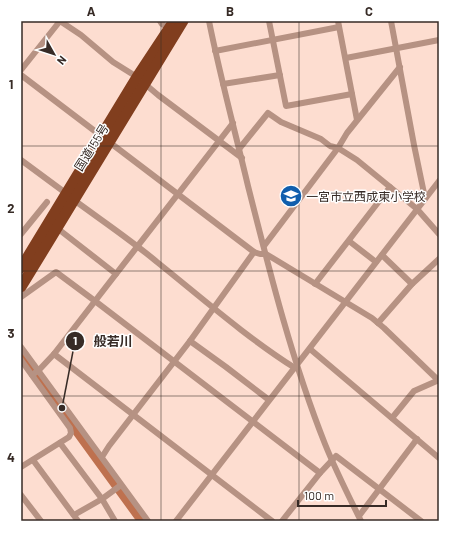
<svg xmlns="http://www.w3.org/2000/svg" width="460" height="542" font-family="Barlow,'Noto Sans JP',sans-serif">
<style>
.lines{fill:none;stroke-linecap:round;stroke-linejoin:round}
.river{stroke:#be714f;stroke-width:11}
.minor{stroke:#b69283;stroke-width:6}
.trunk{stroke:#813e1e;stroke-width:11}
.grid{fill:none;stroke:#372b26;stroke-width:1;stroke-opacity:0.55}
.labels{text-anchor:middle;dominant-baseline:central;stroke-width:3;stroke-linejoin:round;paint-order:stroke}
.street-label{font-size:12px;fill:#372b26;stroke:#fff}
.poi-label{font-size:12px;fill:#372b26;stroke:#fff;text-anchor:start}
.leader{fill:none;stroke:#372b26;stroke-width:1.5}
.callout-dot{fill:#372b26;stroke:#fff;stroke-width:1.5}
.mark-label{font-size:12px;text-anchor:middle;font-weight:bold;fill:#fff}
.callout-label{font-size:13px;text-anchor:middle;font-weight:bold;fill:#372b26;stroke:#fff;stroke-width:3;stroke-linejoin:round;paint-order:stroke}
.neatline{fill:none;stroke:#372b26;stroke-width:1.5}
.grid-label{font-size:13px;text-anchor:middle;font-weight:bold;fill:#372b26}
</style>
<rect width="100%" height="100%" fill="#fdddd0"/>
<g class="lines">
<polyline class="river" points="21,353 143,521"/>
<g class="minor">
<polyline points="60,21 81,35 113,62 137,77"/>
<polyline points="160,21 162,24 170,29"/>
<path d="M209 21C220 76 235 131 248 186 270 273 292 361 325 444 335 469 349 497 361 521"/>
<polyline points="269,21 286,106 352,94"/>
<polyline points="338,21 357,120"/>
<polyline points="391,21 414,145 425,198"/>
<polyline points="215,51 339,27"/>
<polyline points="346,58 439,40"/>
<polyline points="21,70 60,21"/>
<polyline points="21,75 254,252 260,254 266,254 372,318 384,328 439,381"/>
<polyline points="145,84 158,95 242,158"/>
<polyline points="223,84 280,75"/>
<polyline points="239,149 268,113 281,122 321,139 330,146 338,148 357,160 417,209 439,234"/>
<polyline points="21,160 67,194"/>
<path d="M74 200C101 220 131 240 157 262 202 298 246 337 295 368"/>
<polyline points="57,228 116,274"/>
<polyline points="21,234 47,202"/>
<polyline points="349,241 376,262"/>
<polyline points="264,246 338,148 347,133 400,67"/>
<polyline points="382,255 412,284"/>
<polyline points="315,284 390,187"/>
<polyline points="21,297 56,272 95,301 320,473"/>
<polyline points="378,323 412,284 439,259"/>
<polyline points="190,341 226,367 269,400"/>
<polyline points="21,347 148,521"/>
<polyline points="310,349 439,458"/>
<polyline points="54,354 272,521"/>
<polyline points="21,360 70,428 71,433 69,437 21,467"/>
<polyline points="32,375 39,370 54,354 233,123"/>
<polyline points="392,418 414,391 439,380"/>
<polyline points="60,443 102,499 115,521"/>
<polyline points="102,457 109,446 190,341 254,252"/>
<polyline points="33,460 78,521"/>
<polyline points="21,495 41,521"/>
<polyline points="74,515 102,499 121,485"/>
<polyline points="359,516 417,439"/>
<polyline points="176,521 439,181"/>
<polyline points="282,521 320,473 336,456 421,521"/>
</g>
<g class="trunk">
<polyline points="21,268 137,77 174,21"/>
<polyline points="21,287 183,21"/>
</g>
</g>
<path class="grid" d="M161 21V521M299 21V521M21 146H439M21 271H439M21 396H439"/>
<defs>
<g id="school-disc" transform="scale(1.15)"><circle r="9.5" fill="#105ead" stroke="#fff"/><path d="M0-5L7-2L0 1L-7-2ZM-4 1L0 2.5L4 1V4Q0 6-4 4Z" fill="#fff"/></g>
</defs>
<g fill-rule="evenodd">
<use href="#school-disc" x="291" y="196"/>
</g>
<g class="labels">
<g class="street-label">
<text transform="translate(91 147) rotate(-58)">国道155号</text>
</g>
<g class="poi-label">
<text x="306" y="196">一宮市立西成東小学校</text>
</g>
</g>
<path class="leader" d="M62 408L75 341"/>
<g class="callout-dot">
<circle cx="62" cy="408" r="4"/>
<circle cx="75" cy="341" r="10"/>
</g>
<g class="mark-label">
<text x="75" y="345">1</text>
</g>
<g class="callout-label">
<text x="113" y="346">般若川</text>
</g>
<rect width="460" height="542" fill="none" stroke="#ffffff" stroke-width="44"/>
<g transform="translate(54 54) rotate(129)" stroke="#ffffff" stroke-width="3" paint-order="stroke">
<path d="M0-3L7 15L0 10L-7 15Z" fill="#372b26"/>
<text y="-6" font-size="11" font-weight="bold" text-anchor="middle" fill="#372b26">N</text>
</g>
<path d="M298 500v6h88v-6" fill="none" stroke="#372b26" stroke-width="2"/>
<text x="304" y="500" font-size="12" fill="#372b26" stroke="#ffffff" stroke-width="3" paint-order="stroke">100 m</text>
<rect x="22" y="22" width="416" height="498" class="neatline"/>
<g class="grid-label">
<text x="91" y="16">A</text>
<text x="230" y="16">B</text>
<text x="369" y="16">C</text>
<text x="11" y="89">1</text>
<text x="11" y="213">2</text>
<text x="11" y="338">3</text>
<text x="11" y="462">4</text>
</g>
</svg>
